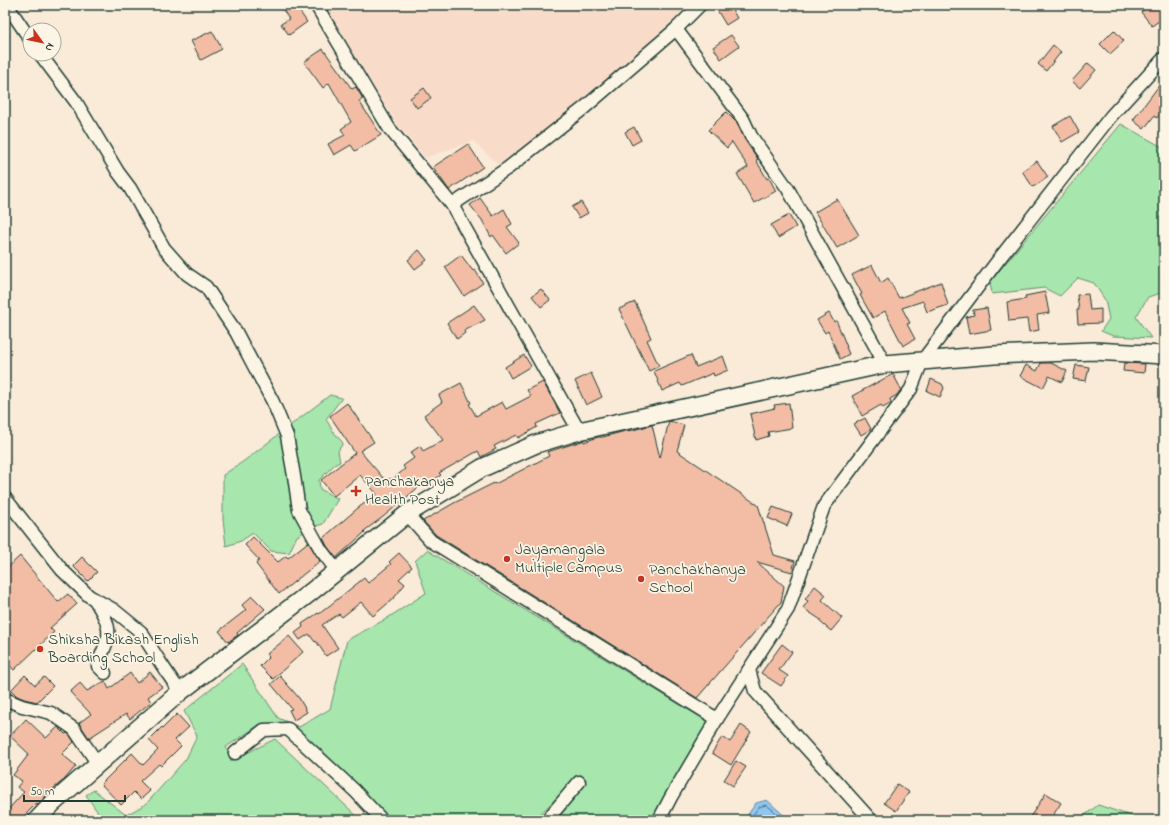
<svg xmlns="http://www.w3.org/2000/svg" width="1169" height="825" font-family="'Indie Flower',sans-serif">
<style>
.built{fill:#f8dcc9}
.green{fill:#a7e6ad;stroke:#639270}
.water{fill:#91c6ef;stroke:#638fa4}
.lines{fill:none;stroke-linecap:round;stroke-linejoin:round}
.shore{stroke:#4d747f;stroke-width:1}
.building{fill:#f3bda5;stroke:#1f3d34}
.street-casing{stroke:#1f3d34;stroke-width:15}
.secondary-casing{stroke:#1f3d34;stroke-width:20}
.street{stroke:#fcf5e5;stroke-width:12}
.secondary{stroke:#fcf5e5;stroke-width:17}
.poi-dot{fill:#c8321e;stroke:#fcf5e5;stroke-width:1.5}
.labels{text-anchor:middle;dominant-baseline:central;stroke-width:3.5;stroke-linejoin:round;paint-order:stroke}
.poi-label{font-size:16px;fill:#1f3d34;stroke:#fcf5e5;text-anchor:start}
</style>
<rect width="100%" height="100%" fill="#faead8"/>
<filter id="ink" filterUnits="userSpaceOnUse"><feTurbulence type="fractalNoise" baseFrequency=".025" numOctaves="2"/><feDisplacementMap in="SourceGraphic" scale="8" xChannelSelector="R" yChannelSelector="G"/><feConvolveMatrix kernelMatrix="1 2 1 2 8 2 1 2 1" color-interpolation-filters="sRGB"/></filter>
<g filter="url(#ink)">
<polygon class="built" points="324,5 692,5 693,8 501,167 473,141 425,158 398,126"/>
<g class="green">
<polygon points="1121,124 1164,148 1164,292 1148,297 1136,317 1151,338 1113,336 1101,331 1109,319 1105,300 1094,283 1078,278 1060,296 1044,288 992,294 990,282"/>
<polygon points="330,395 342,398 326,419 332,430 343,443 338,451 340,462 334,465 319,480 320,489 338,499 323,524 313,527 297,536 289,553 271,551 253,533 241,541 226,546 223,519 223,475 244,461"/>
<polygon points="427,550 700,717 709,722 654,820 557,820 585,784 581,774 534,820 388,820 362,793 294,729 262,723 226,747 231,761 275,739 361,820 103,820 86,795 94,790 126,815 146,804 186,759 197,736 184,711 242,664 278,718 299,727 330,709 347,640 386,619 426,593 415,561"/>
<polygon points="1098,805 1143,820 1066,820 1068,817 1085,815"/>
</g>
<polygon class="water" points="767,800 789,820 744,820 756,803"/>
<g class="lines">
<polyline class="shore" points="749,820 759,807 766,805 772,809 783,820"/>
</g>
<g class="building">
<polygon points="280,5 295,5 307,22 289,35 281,24 289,19"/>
<polygon points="714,5 729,5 737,18 726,25"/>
<polygon points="1149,5 1164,5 1164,17 1152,26 1141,12"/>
<polygon points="1114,30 1124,41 1110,54 1100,44"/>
<polygon points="212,31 222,49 201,60 191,41"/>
<polygon points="731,35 739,46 721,59 713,47"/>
<polygon points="1053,45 1061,52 1046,71 1038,64"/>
<polygon points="323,49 352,89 356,87 363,99 359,101 381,135 355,151 351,145 334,155 328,144 345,135 341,129 351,122 329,83 323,88 304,62"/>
<polygon points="1088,63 1096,70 1080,88 1072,81"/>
<polygon points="1164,79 1164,108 1157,118 1154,116 1144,129 1133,120"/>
<polygon points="424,88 431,98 417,108 410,98"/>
<polygon points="726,112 737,123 745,140 758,159 756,160 767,179 769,178 776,191 754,203 737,174 748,167 732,142 727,148 708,130"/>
<polygon points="1070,116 1079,132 1062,142 1053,126"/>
<polygon points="634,127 641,140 632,145 625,132"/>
<polygon points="468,144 483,167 449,190 433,167"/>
<polygon points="1037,161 1048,177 1033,187 1022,171"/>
<polygon points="480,198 493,216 504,209 512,224 507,227 519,243 506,253 493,235 491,237 482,220 470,205"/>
<polygon points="837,199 859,235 837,248 815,212"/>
<polygon points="581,202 588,213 579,218 572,207"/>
<polygon points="789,215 796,227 778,238 771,225"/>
<polygon points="419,250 427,260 415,269 408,260"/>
<polygon points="461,255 473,271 475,270 483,283 464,296 445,267"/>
<polygon points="872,265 881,283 888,278 899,298 941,282 948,305 927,312 923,301 902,308 910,323 907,324 915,339 903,346 885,311 873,318 860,295 862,294 852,275"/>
<polygon points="541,289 550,300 541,307 532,296"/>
<polygon points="1045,292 1049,313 1037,315 1039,330 1029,332 1027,319 1009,321 1007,302 1026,299 1025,296"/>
<polygon points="1088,294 1090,310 1101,309 1101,323 1078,324 1077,310 1079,310 1077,295"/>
<polygon points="635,302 651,338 647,340 659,366 649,371 619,309"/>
<polygon points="474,305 485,320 464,331 465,333 457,339 447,323"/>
<polygon points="987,308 991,330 969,334 966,317 974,315 973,310"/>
<polygon points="829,313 834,322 836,320 847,347 846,347 849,354 840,359 828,331 825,333 817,320"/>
<polygon points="524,355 531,366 511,378 505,367"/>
<polygon points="691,355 696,367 723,356 728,370 714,376 713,373 682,386 680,383 662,391 654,371"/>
<polygon points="1041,363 1051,363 1067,371 1062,382 1049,376 1043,388 1020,376 1026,365 1037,371"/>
<polygon points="1124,363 1145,364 1144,373 1123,371"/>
<polygon points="1076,365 1089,367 1086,381 1073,379"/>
<polygon points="591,373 602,397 586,405 575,381"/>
<polygon points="893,374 901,389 897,395 890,399 891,403 883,408 881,405 862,416 852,396"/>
<polygon points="931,379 942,384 944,388 940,397 927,391"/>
<polygon points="543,382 560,413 536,424 537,427 518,438 516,435 494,446 496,449 481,457 478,451 439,473 441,475 429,483 427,480 383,517 364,531 365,532 336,558 327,546 323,538 358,508 377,494 360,475 334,496 321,480 355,453 330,416 347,403 374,442 360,451 384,479 393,479 405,469 403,466 414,458 410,453 420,446 423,451 443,440 424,415 442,402 439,395 461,383 471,403 469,404 476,416 502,402 506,409 531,396 527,390"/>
<polygon points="789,403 792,428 768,432 769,436 756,440 750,414 775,408 774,405"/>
<polygon points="865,418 871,429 861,435 854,424"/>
<polygon points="669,421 684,425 677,451 758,505 774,555 795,561 792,572 757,562 784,586 781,602 697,698 436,535 423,521 454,503 494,483 495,484 549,456 547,452 582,441 583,440 584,442 598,437 603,437 629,430 629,431 652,425 660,458"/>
<polygon points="773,507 792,514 787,526 768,518"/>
<polygon points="253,537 278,562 286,556 288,558 308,542 320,561 279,594 256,564 259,560 245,545"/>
<polygon points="399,553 412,567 399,579 405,584 394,598 373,616 361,602 342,617 339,614 322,625 338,648 326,656 316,641 315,642 309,634 300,640 295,633 303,627 302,624 318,613 319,614 364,578 368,583 391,564 389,562"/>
<polygon points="20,556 58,602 68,594 77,604 50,628 54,632 14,670 5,660 5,570"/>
<polygon points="82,557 97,572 88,581 73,566"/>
<polygon points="815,586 826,595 822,600 842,618 831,631 819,621 821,620 803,608 808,601 805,599"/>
<polygon points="252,596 265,609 237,633 238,635 228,642 219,631 246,610 242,605"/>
<polygon points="289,636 303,652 273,679 260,666 269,657 267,654"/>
<polygon points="782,644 792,652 779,670 788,676 781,686 761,673"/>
<polygon points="150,672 162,687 148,697 151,702 130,719 126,714 89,738 79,723 91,714 70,692 80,683 87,691 105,681 109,689 130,673 137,683"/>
<polygon points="25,675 35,685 44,677 53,686 37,702 24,699 17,696 11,690"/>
<polygon points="280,676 299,698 307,712 294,720 289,710 292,709 271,684"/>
<polygon points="177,714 189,727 175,740 181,746 161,766 159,764 140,781 150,791 141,799 134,792 121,805 101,784 132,753 143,765 158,750 149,740 162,727 163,728"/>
<polygon points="26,719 46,738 58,727 65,734 67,733 69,734 74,742 62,754 76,766 65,779 53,789 38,804 37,803 20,820 5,820 5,813 24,792 17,787 22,781 13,775 29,754 10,736"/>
<polygon points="741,725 751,732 731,765 712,753 722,737 730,742"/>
<polygon points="736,761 746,767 733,786 724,780"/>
<polygon points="897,784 909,792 896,811 884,803"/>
<polygon points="1046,793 1061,803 1050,820 1028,820"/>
</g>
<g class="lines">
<g class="street-casing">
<g id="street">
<polyline points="7,5 30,39"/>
<polyline points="316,5 389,128 452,205"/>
<polyline points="700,5 676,29 743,119 751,136 788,189 885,364"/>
<polyline points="40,54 76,102 118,172 130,188 164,248 187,274 206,287 236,332 273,402 287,436 294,476 299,510 321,550 337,571"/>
<polyline points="579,431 452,205 508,168 584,108 676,29"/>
<polyline points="5,498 62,570 89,596 114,610 141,632 160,662 180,692"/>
<polyline points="407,514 431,541 717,719"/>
<path d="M95 600C102 612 112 626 107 641 104 650 100 657 98 666L105 673"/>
<polyline points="749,670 755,691 871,820"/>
<polyline points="5,699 22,706 51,713 74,729 98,764"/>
<polyline points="235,753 264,730 288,729 355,791 382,820"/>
<polyline points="547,820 579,782"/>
<polyline points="659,820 671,797 717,719 788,609 824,506 911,389 922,361 999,259 1111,116 1164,58"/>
</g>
</g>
<g class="secondary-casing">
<polyline id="secondary" points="37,820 53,803 180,692 311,592 407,514 482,468 536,444 579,431 885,364 994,355 1094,351 1164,355"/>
</g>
<use href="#street" class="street"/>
<use href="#secondary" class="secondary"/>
</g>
</g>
<g class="poi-dot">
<path d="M354 485h4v4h4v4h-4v4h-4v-4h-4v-4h4z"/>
<circle cx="507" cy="559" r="4"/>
<circle cx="641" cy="579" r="4"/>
<circle cx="40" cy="649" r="4"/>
</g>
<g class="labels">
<g class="poi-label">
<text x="365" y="482">Panchakanya<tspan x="365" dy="18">Health Post</tspan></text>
<text x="515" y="550">Jayamangala<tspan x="515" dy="18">Multiple Campus</tspan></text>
<text x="649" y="570">Panchakhanya<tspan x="649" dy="18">School</tspan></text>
<text x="48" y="640">Shiksha Bikash English<tspan x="48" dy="18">Boarding School</tspan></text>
</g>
</g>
<rect width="1169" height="825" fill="none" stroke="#fcf5e5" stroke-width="20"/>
<rect x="10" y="10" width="1149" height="805" fill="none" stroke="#1f3d34" stroke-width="1.5" filter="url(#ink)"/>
<g transform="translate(42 42) rotate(123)"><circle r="19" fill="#fcf5e5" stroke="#a4ab9e"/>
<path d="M0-3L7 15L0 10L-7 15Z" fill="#c8321e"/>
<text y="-6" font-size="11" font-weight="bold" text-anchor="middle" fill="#1f3d34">N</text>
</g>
<path d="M24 795v6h101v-6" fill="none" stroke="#1f3d34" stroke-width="2"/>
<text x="30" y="795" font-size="12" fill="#1f3d34" stroke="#fcf5e5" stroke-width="3" paint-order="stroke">50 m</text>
</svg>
